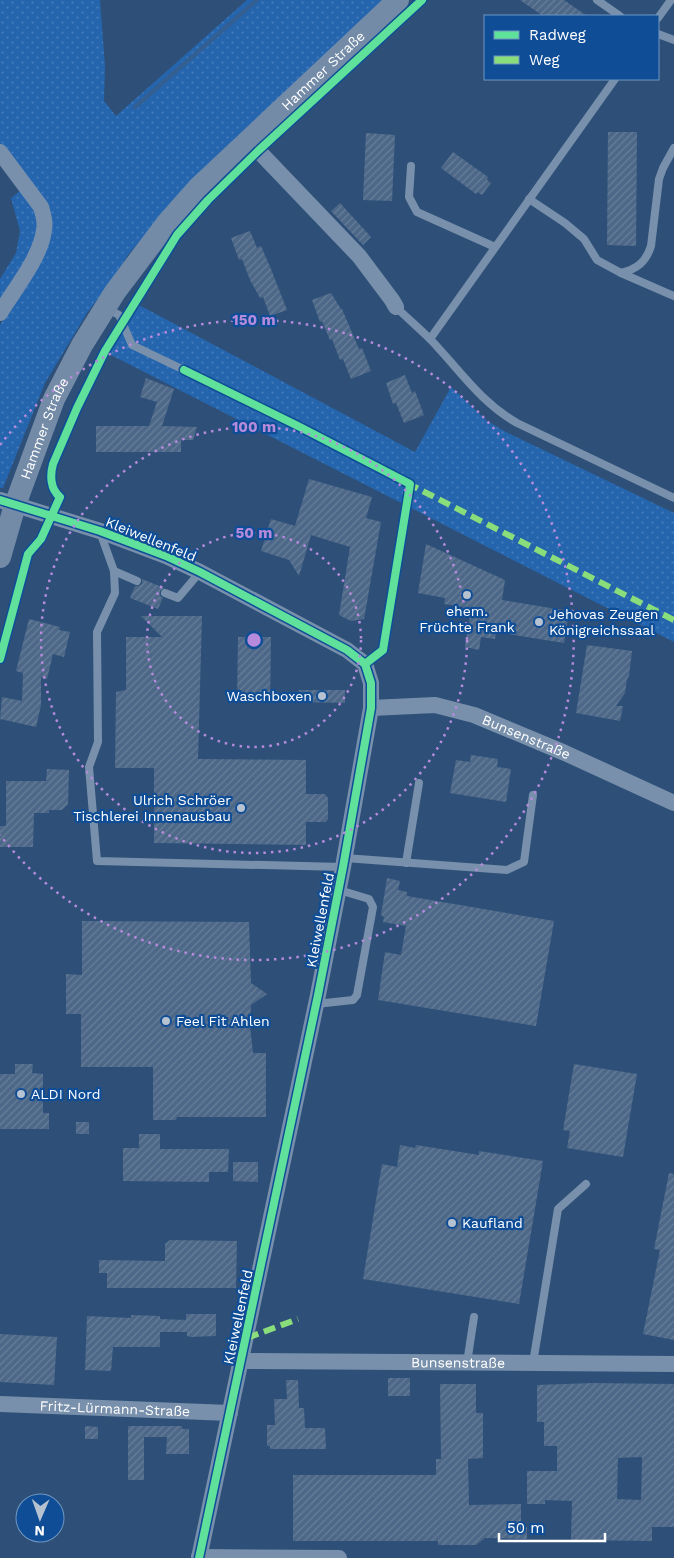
<svg xmlns="http://www.w3.org/2000/svg" width="674" height="1558" font-family="'Work Sans',sans-serif">
<style>
.grass{fill:url(#grass-dots)}
.lines{fill:none;stroke-linecap:round;stroke-linejoin:round}
.stream{stroke:#335f93;stroke-width:4.5}
.building{fill:url(#building-hatch);fill-rule:evenodd}
.service{stroke:#7890ab;stroke-width:8}
.minor{stroke:#7890ab;stroke-width:16}
.secondary{stroke:#738ba7;stroke-width:22}
.quiet{stroke:#8add7b;stroke-width:6;stroke-dasharray:12 6;stroke-linecap:butt}
.cycleway-casing{stroke:#0f4e97;stroke-width:11}
.cycleway{stroke:#60e19b;stroke-width:8}
.ring{fill:none;stroke:#b68bdc;stroke-width:2.5;stroke-dasharray:2.5 5}
.poi-dot{fill:#b6c2d0;stroke:#0f4e97;stroke-width:2}
.labels{text-anchor:middle;dominant-baseline:central;stroke-width:4.5;stroke-linejoin:round;paint-order:stroke}
.street-label{font-size:14px;fill:#fff;stroke:#0f4e97}
.poi-label{font-size:14px;fill:#fff;stroke:#0f4e97;text-anchor:start}
.centre{fill:#b68bdc;stroke:#0f4e97;stroke-width:2.5}
.ring-label{font-size:15px;text-anchor:middle;font-weight:bold;fill:#b68bdc;stroke:#0f4e97;stroke-width:4.5;stroke-linejoin:round;paint-order:stroke}
</style>
<defs>
<pattern id="grass-dots" width="8" height="8" patternUnits="userSpaceOnUse" patternTransform="scale(1.25)"><rect width="8" height="8" fill="#2465ae"/><path d="M2 2h.1M6 6h.1" fill="none" stroke="#457cba" stroke-width="1.8" stroke-linecap="round"/></pattern>
<pattern id="building-hatch" width="6" height="6" patternUnits="userSpaceOnUse" patternTransform="scale(1.25)"><rect width="6" height="6" fill="#4c6787"/><path d="M-1 1l2-2M0 6l6-6M5 7l2-2" fill="none" stroke="#677e99"/></pattern>
</defs>
<rect width="100%" height="100%" fill="#2e5078"/>
<g class="grass">
<polygon points="0,0 100,0 105,66 104,101 116,116 247,0 386,0 165,212 128,255 108,286 87,313 45,383 3,488 0,488 0,325 45,249 44,203 0,143"/>
<path d="M21 190C25 196 31 202 34 209 47 239 15 276 0 300V279L16 253 20 231 11 198Z"/>
<polygon points="137,304 415,452 451,387 486,420 504,431 674,513 674,642 107,353"/>
</g>
<g class="lines">
<polyline class="stream" points="135,107 257,0"/>
</g>
<g class="building">
<polygon points="520,0 564,0 587,16 543,16"/>
<polygon points="608,132 637,132 636,246 607,245"/>
<polygon points="366,133 395,135 392,201 363,200"/>
<polygon points="453,152 488,177 487,180 491,183 482,195 478,192 476,194 441,168"/>
<polygon points="340,203 371,237 363,245 331,211"/>
<polygon points="250,231 257,248 261,246 271,269 287,310 270,316 263,297 260,298 250,280 242,259 239,260 231,238"/>
<polygon points="331,293 341,309 342,309 359,349 362,348 371,371 351,379 343,359 340,360 332,339 330,340 322,321 320,322 312,300"/>
<polygon points="405,375 412,393 415,391 424,415 404,423 396,403 393,404 386,383"/>
<polygon points="146,378 174,389 162,426 197,427 193,440 181,440 181,452 96,452 96,426 149,426 157,402 140,397"/>
<polygon points="309,479 372,497 366,518 381,522 364,619 351,621 339,615 350,547 311,535 299,576 289,560 261,551 271,519 295,526"/>
<polygon points="426,544 505,580 502,600 569,611 564,643 496,632 495,639 481,637 479,650 465,647 471,608 444,604 445,598 418,593"/>
<polygon points="142,579 164,588 160,591 160,596 163,598 158,609 130,598 135,586 138,586 142,584"/>
<polygon points="141,616 202,616 198,759 306,760 306,794 325,794 328,798 328,819 325,822 306,822 306,845 154,843 154,768 115,768 116,692 126,690 126,637 162,637"/>
<polygon points="29,619 60,627 59,630 70,632 64,657 53,654 47,679 41,677 41,705 36,727 0,719 2,697 22,701 23,673 16,671"/>
<polygon points="238,637 271,637 270,702 237,702"/>
<polygon points="587,645 632,651 629,676 627,679 625,693 616,706 623,706 620,721 576,713"/>
<polygon points="299,690 345,690 345,703 299,702"/>
<polygon points="471,755 498,759 497,767 511,769 506,802 450,793 456,760 470,762"/>
<polygon points="47,769 69,770 68,804 62,810 49,810 49,813 34,813 33,847 0,847 0,826 6,826 6,781 46,781"/>
<polygon points="387,878 400,881 398,890 407,892 407,896 554,921 536,1026 378,1000 385,952 401,955 406,926 383,922 384,917 381,915"/>
<polygon points="82,921 249,922 251,983 267,994 251,1005 250,1026 253,1053 266,1053 266,1117 177,1117 176,1120 153,1120 153,1067 81,1067 81,1014 66,1014 66,974 82,975"/>
<polygon points="15,1064 33,1064 32,1073 43,1074 43,1113 49,1113 49,1129 0,1129 0,1074 15,1074"/>
<polygon points="574,1064 637,1074 623,1157 567,1148 570,1131 563,1130"/>
<rect x="76" y="1122" width="13" height="12"/>
<polygon points="139,1134 160,1134 160,1149 229,1149 228,1172 209,1172 209,1182 123,1181 123,1148 139,1148"/>
<polygon points="400,1145 415,1148 416,1145 479,1155 479,1151 543,1161 519,1304 363,1279 382,1164 397,1167"/>
<polygon points="233,1162 258,1162 258,1182 233,1181"/>
<polygon points="669,1173 674,1174 674,1340 643,1334 660,1250 654,1249"/>
<polygon points="170,1240 237,1241 236,1288 107,1288 107,1273 99,1273 99,1260 165,1261 165,1244"/>
<polygon points="186,1314 216,1314 216,1336 191,1337 187,1336 187,1332 160,1332 160,1347 113,1347 111,1371 85,1370 87,1316 131,1318 131,1315 160,1316 160,1319 186,1320"/>
<polygon points="0,1334 57,1337 54,1385 0,1382"/>
<rect x="388" y="1378" width="22" height="18"/>
<polygon points="286,1380 298,1380 299,1408 304,1408 305,1428 325,1428 326,1449 270,1449 270,1446 267,1446 267,1425 275,1425 274,1399 287,1399"/>
<path d="M592 1383 674 1384V1527H652V1541L571 1540 572 1501 545 1500V1504H527V1471H557V1446H544V1422H537V1385ZM642 1457 641 1500 617 1499 618 1458Z"/>
<polygon points="440,1384 476,1384 476,1413 483,1413 483,1458 468,1459 469,1505 521,1504 521,1527 527,1527 527,1539 485,1538 476,1545 438,1545 438,1541 293,1541 293,1475 436,1475 436,1459 441,1459"/>
<polygon points="85,1426 98,1427 98,1439 85,1439"/>
<polygon points="128,1426 182,1426 182,1429 189,1429 189,1454 166,1454 167,1437 144,1437 144,1480 128,1480"/>
</g>
<g class="lines">
<g class="service">
<polyline points="597,0 620,16"/>
<polyline points="658,18 671,0"/>
<polyline points="658,34 674,40"/>
<polyline points="411,166 409,197 417,212 495,247"/>
<path d="M529 199 565 223 584 239 597 260 621 273C637 269 646 262 651 246L659 179 663 168 674 148"/>
<polyline points="621,273 674,296"/>
<path d="M396 307C407 318 419 328 430 339 459 369 480 402 517 423L674 498"/>
<polyline points="108,309 119,315 132,345 184,370"/>
<polyline points="430,339 615,79"/>
<polyline points="100,532 114,571 115,593 97,632 98,742 89,767 97,861 343,867"/>
<polyline points="114,571 137,581"/>
<polyline points="165,593 178,598 200,572"/>
<polyline points="345,858 507,870 524,862 533,795"/>
<polyline points="406,863 419,783"/>
<polyline points="316,1004 353,1000 357,995 373,907 369,899 339,890"/>
<polyline points="467,1363 474,1317"/>
<polyline points="533,1363 558,1209 586,1184"/>
</g>
<g class="minor">
<polyline points="248,140 359,256 392,300 396,307"/>
<path d="M0 152 41 207C43 214 46 222 44 230 41 257 14 290 0 313"/>
<polyline points="0,500 100,531 166,556 200,572 347,650 365,664 371,683 371,708 343,867 318,995 199,1558"/>
<path id="s1" d="M371 708 435 705 474 715 565 753 674 803"/>
<path id="s2" d="M242 1361 674 1364"/>
<path id="s3" d="M0 1404 230 1413"/>
<polyline points="199,1557 339,1558"/>
</g>
<path class="secondary" id="s4" d="M0 557 15 505 54 399 82 345 115 292 167 223 198 188 398 0"/>
<g class="quiet">
<polyline points="407,483 674,620"/>
<polyline points="247,1338 298,1319"/>
</g>
<g class="cycleway-casing">
<g id="cycleway">
<polyline points="184,370 298,426 410,484 383,650 365,664"/>
<polyline points="0,500 100,531 166,556 200,572 347,650 365,664 371,683 371,708 343,867 318,995 199,1558"/>
<path d="M0 659 28 554 41 539 60 497C50 489 50 475 53 464L77 408 105 351 177 235 208 200 258 151 422 0"/>
</g>
</g>
<use href="#cycleway" class="cycleway"/>
</g>
<g class="ring">
<circle cx="254" cy="640" r="107"/>
<circle cx="254" cy="640" r="213"/>
<path d="M0 445A320 320 0 1 1 0 835"/>
</g>
<g class="poi-dot">
<circle cx="467" cy="595" r="5"/>
<circle cx="539" cy="622" r="5"/>
<circle cx="322" cy="696" r="5"/>
<circle cx="241" cy="808" r="5"/>
<circle cx="166" cy="1021" r="5"/>
<circle cx="21" cy="1094" r="5"/>
<circle cx="452" cy="1223" r="5"/>
</g>
<g class="labels">
<g class="street-label">
<text stroke="none"><textPath href="#s4" startOffset="595">Hammer Straße</textPath></text>
<text stroke="none"><textPath href="#s4" startOffset="136">Hammer Straße</textPath></text>
<text transform="translate(151 539) rotate(22)">Kleiwellenfeld</text>
<text stroke="none"><textPath href="#s1" startOffset="161">Bunsenstraße</textPath></text>
<text transform="translate(320 920) rotate(-79)">Kleiwellenfeld</text>
<text transform="translate(238 1317) rotate(-78)">Kleiwellenfeld</text>
<text stroke="none"><textPath href="#s2" startOffset="216">Bunsenstraße</textPath></text>
<text stroke="none"><textPath href="#s3" startOffset="115">Fritz-Lürmann-Straße</textPath></text>
</g>
<g class="poi-label">
<text x="467" y="611" text-anchor="middle">ehem.<tspan x="467" dy="16">Früchte Frank</tspan></text>
<text x="549" y="614">Jehovas Zeugen<tspan x="549" dy="16">Königreichssaal</tspan></text>
<text x="312" y="696" text-anchor="end">Waschboxen</text>
<text x="231" y="800" text-anchor="end">Ulrich Schröer<tspan x="231" dy="16">Tischlerei Innenausbau</tspan></text>
<text x="176" y="1021">Feel Fit Ahlen</text>
<text x="31" y="1094">ALDI Nord</text>
<text x="462" y="1223">Kaufland</text>
</g>
</g>
<circle cx="254" cy="640" r="8" class="centre"/>
<g class="ring-label">
<text x="254" y="325">150 m</text>
<text x="254" y="432">100 m</text>
<text x="254" y="538">50 m</text>
</g>
<rect x="484" y="15" width="175" height="65" fill="#0f4e97" stroke="#6f95c1"/>
<rect x="494" y="31" width="25" height="8" fill="#60e19b" stroke="#6f95c1"/>
<text x="529" y="40" font-size="15" fill="#ffffff">Radweg</text>
<rect x="494" y="56" width="25" height="8" fill="#8add7b" stroke="#6f95c1"/>
<text x="529" y="65" font-size="15" fill="#ffffff">Weg</text>
<g transform="translate(40 1518) rotate(182)"><circle r="24" fill="#0f4e97" stroke="#6f95c1"/>
<path d="M0-4L9 19L0 12L-9 19Z" fill="#b6c2d0"/>
<text y="-8" font-size="14" font-weight="bold" text-anchor="middle" fill="#ffffff">N</text>
</g>
<path d="M499 1533v8h106v-8" fill="none" stroke="#ffffff" stroke-width="2.5"/>
<text x="507" y="1533" font-size="15" fill="#ffffff" stroke="#0f4e97" stroke-width="4" paint-order="stroke">50 m</text>
</svg>
